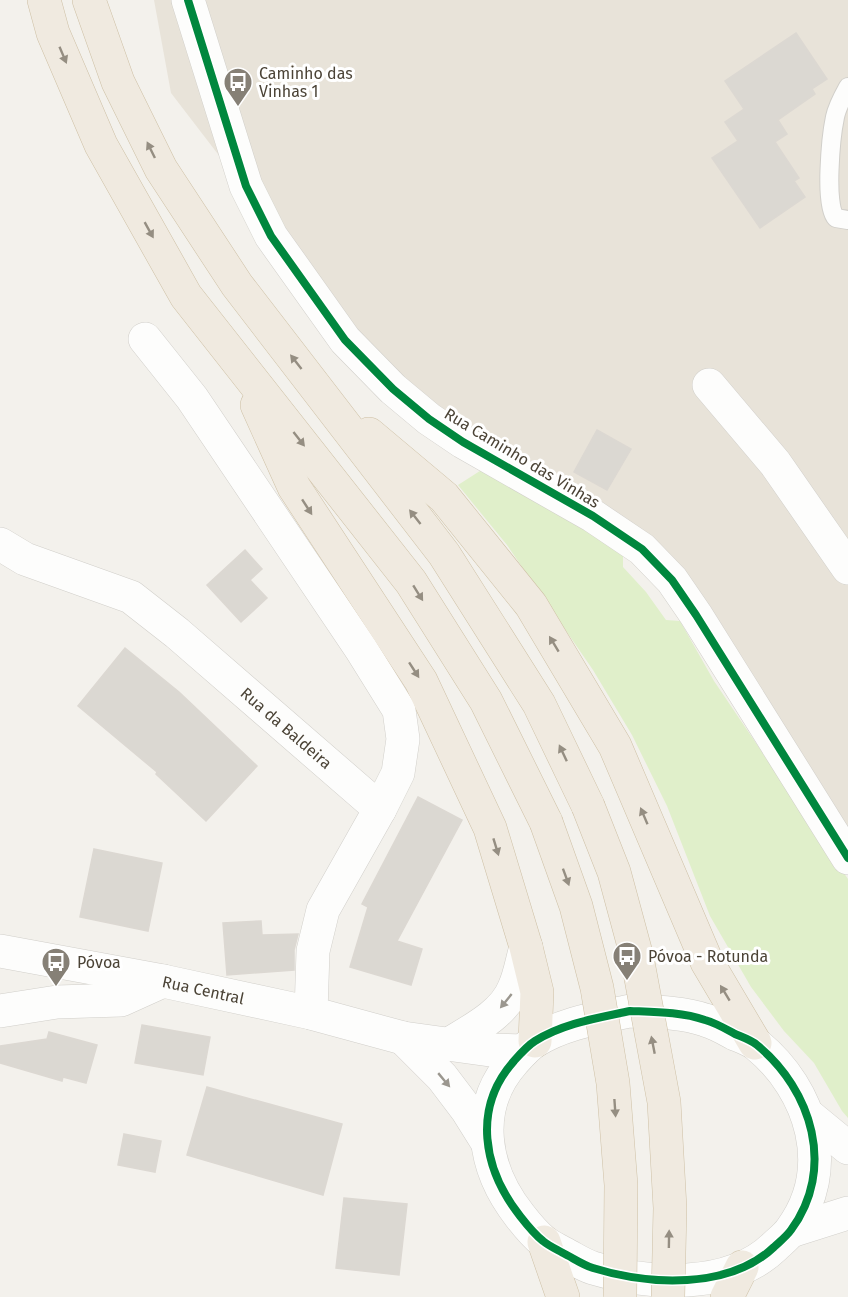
<svg xmlns="http://www.w3.org/2000/svg" width="848" height="1297" font-family="'Fira Sans',sans-serif">
<style>
.residential{fill:#e8e3d9}
.green{fill:#e0efca}
.building{fill:#dbd8d2;stroke:#dcd8d2;stroke-width:1.5}
.lines{fill:none;stroke-linecap:round;stroke-linejoin:round}
.service-casing{stroke:#d1cfca;stroke-width:20}
.minor-casing{stroke:#d1cfca;stroke-width:34}
.tertiary-casing{stroke:#d1cfca;stroke-width:34}
.trunk-casing{stroke:#cec0a5;stroke-width:34}
.service{stroke:#fdfdfc;stroke-width:18}
.minor{stroke:#fdfdfc;stroke-width:33}
.tertiary{stroke:#fdfdfc;stroke-width:33}
.trunk{stroke:#f0eae0;stroke-width:33}
.trunk-bridge-casing{stroke:#cec0a5;stroke-width:34;stroke-linecap:butt}
.trunk-bridge{stroke:#f0eae0;stroke-width:33}
.cycleway-casing{stroke:#fff;stroke-width:11}
.cycleway{stroke:#00873e;stroke-width:8}
.oneway{fill:#958e82}
.oneway2{fill:#9b978f}
.labels{text-anchor:middle;dominant-baseline:central;stroke-width:6;stroke-linejoin:round;paint-order:stroke}
.poi-label{font-size:16px;fill:#4b4336;stroke:#fff;text-anchor:start}
.street-label{font-size:16px;fill:#4b4336;stroke:#fff}
</style>
<rect width="100%" height="100%" fill="#f3f1ec"/>
<polygon class="residential" points="154,0 848,0 848,853 672,580 396,386 171,93"/>
<polygon class="green" points="483,469 623,553 623,567 646,592 666,620 680,621 714,681 848,879 848,1118 842,1111 814,1063 784,1031 751,987 710,916 667,806 632,735 593,670 507,545 458,485"/>
<g class="building">
<polygon points="796,33 827,79 812,89 815,94 778,120 787,134 775,142 799,178 794,181 805,197 760,228 712,158 738,141 725,122 744,109 725,81"/>
<polygon points="597,430 631,449 607,490 574,472"/>
<polygon points="245,550 262,569 250,580 267,598 241,622 207,585"/>
<polygon points="125,648 179,692 257,766 206,821 156,774 157,772 78,706"/>
<polygon points="418,797 462,820 397,941 422,949 411,985 350,967 368,907 362,904"/>
<polygon points="94,849 162,863 148,931 80,917"/>
<polygon points="261,921 262,935 298,934 294,950 294,970 227,975 223,923"/>
<polygon points="142,1025 210,1037 203,1075 135,1063"/>
<polygon points="49,1032 97,1045 86,1083 63,1077 62,1081 0,1063 0,1046 47,1039"/>
<polygon points="207,1087 342,1124 323,1195 187,1155"/>
<polygon points="124,1134 161,1141 155,1172 118,1165"/>
<polygon points="344,1198 407,1204 399,1275 336,1268"/>
</g>
<g class="lines">
<g class="service-casing">
<path id="service" d="M848 87C843 96 837 107 835 117 831 136 824 206 836 218L848 220"/>
</g>
<g class="minor-casing">
<g id="minor">
<polyline points="188,0 246,186 271,236 345,340 393,389 429,419 463,442 593,516 642,549 672,580 696,615 848,858"/>
<polyline points="145,339 192,398 361,649 399,710 403,739 398,773 380,809"/>
<polyline points="709,385 775,463 848,568"/>
<path id="s1" d="M0 544 25 559 131 597 177 633 380 809 323 910 313 951 311 1013"/>
<polyline points="0,1011 57,1002 121,1000 163,981"/>
</g>
</g>
<g class="tertiary-casing">
<g id="tertiary">
<path id="s2" d="M0 951 163 981 311 1013 403 1038 490 1050 523 1051"/>
<path d="M630 1011C654 1012 682 1012 705 1020 716 1023 726 1029 735 1034 742 1037 751 1040 757 1045 812 1090 836 1169 791 1230 786 1237 779 1242 774 1247 729 1290 648 1285 593 1268 583 1265 573 1258 563 1253 556 1249 549 1246 543 1241 534 1234 527 1225 520 1216 483 1169 472 1108 514 1061 521 1053 527 1046 535 1041 564 1023 598 1018 630 1011Z"/>
<polyline points="403,1038 442,1077 467,1110 487,1142"/>
<path d="M449 1044C472 1030 504 1014 514 988 520 975 522 960 526 947"/>
<polyline points="808,1115 848,1148"/>
<polyline points="791,1231 848,1213"/>
</g>
</g>
<g class="trunk-casing">
<g id="trunk">
<polyline points="44,0 53,33 101,145 186,296 411,582 486,701 546,822"/>
<polyline points="89,0 118,82 161,169 237,285 444,554 539,704 588,806"/>
<polyline points="257,405 294,487 421,681 490,828 526,947 537,992 535,1041"/>
<polyline points="369,434 444,497 531,605 615,746 707,962 755,1043"/>
<polyline points="544,1242 563,1297"/>
<polyline points="727,1297 742,1267"/>
</g>
</g>
<use href="#service" class="service"/>
<use href="#minor" class="minor"/>
<use href="#tertiary" class="tertiary"/>
<use href="#trunk" class="trunk"/>
<g class="trunk-bridge-casing">
<g id="trunk-bridge">
<polyline points="588,806 614,872 637,957 664,1102 670,1208 668,1297"/>
<polyline points="546,822 576,906 597,988 613,1083 621,1185 620,1297"/>
</g>
</g>
<use href="#trunk-bridge" class="trunk-bridge"/>
<g class="cycleway-casing">
<g id="cycleway">
<polyline points="188,0 246,186 271,236 345,340 393,389 429,419 463,442 593,516 642,549 672,580 696,615 848,858"/>
<path d="M630 1011C654 1012 682 1012 705 1020 716 1023 726 1029 735 1034 742 1037 751 1040 757 1045 812 1090 836 1169 791 1230 786 1237 779 1242 774 1247 729 1290 648 1285 593 1268 583 1265 573 1258 563 1253 556 1249 549 1246 543 1241 534 1234 527 1225 520 1216 483 1169 472 1108 514 1061 521 1053 527 1046 535 1041 564 1023 598 1018 630 1011Z"/>
</g>
</g>
<use href="#cycleway" class="cycleway"/>
</g>
<defs><path id="oneway-solid" d="M-6-.8H1V-3.2L6.5 0L1 3.2V.8H-6Z" transform="scale(1.5)"/></defs>
<g class="oneway">
<use href="#oneway-solid" transform="translate(63 55) rotate(67)"/>
<use href="#oneway-solid" transform="translate(151 150) rotate(-116)"/>
<use href="#oneway-solid" transform="translate(149 230) rotate(61)"/>
<use href="#oneway-solid" transform="translate(296 362) rotate(-128)"/>
<use href="#oneway-solid" transform="translate(299 439) rotate(52)"/>
<use href="#oneway-solid" transform="translate(307 507) rotate(57)"/>
<use href="#oneway-solid" transform="translate(415 517) rotate(-128)"/>
<use href="#oneway-solid" transform="translate(418 593) rotate(58)"/>
<use href="#oneway-solid" transform="translate(554 644) rotate(-121)"/>
<use href="#oneway-solid" transform="translate(414 670) rotate(57)"/>
<use href="#oneway-solid" transform="translate(563 753) rotate(-115)"/>
<use href="#oneway-solid" transform="translate(644 816) rotate(-113)"/>
<use href="#oneway-solid" transform="translate(496 847) rotate(73)"/>
<use href="#oneway-solid" transform="translate(566 877) rotate(70)"/>
<use href="#oneway-solid" transform="translate(725 993) rotate(-121)"/>
<use href="#oneway-solid" transform="translate(653 1045) rotate(-101)"/>
<use href="#oneway-solid" transform="translate(615 1108) rotate(86)"/>
<use href="#oneway-solid" transform="translate(669 1239) rotate(-89)"/>
</g>
<g class="oneway2">
<use href="#oneway-solid" transform="translate(506 1001) rotate(129)"/>
<use href="#oneway-solid" transform="translate(444 1080) rotate(50)"/>
</g>
<defs>
<g id="bus-pin" transform="scale(1.5)"><path d="M0 17L-7.5 6A9.5 9.5 0 1 1 7.5 6Z" fill="#868076" stroke="#fff"/><path d="M-5-6H5V4H4V6H2V4H-2V6H-4V4H-5ZM-3.5-4V0h7V-4ZM-3.5 1.2v1.5H-2V1.2ZM2 1.2v1.5H3.5V1.2Z" fill="#fff"/></g>
</defs>
<g fill-rule="evenodd">
<use href="#bus-pin" x="238" y="82"/>
<use href="#bus-pin" x="627" y="956"/>
<use href="#bus-pin" x="56" y="962"/>
</g>
<g class="labels">
<g class="poi-label">
<text x="259" y="73">Caminho das<tspan x="259" dy="18">Vinhas 1</tspan></text>
<text x="648" y="956">Póvoa - Rotunda</text>
<text x="77" y="962">Póvoa</text>
</g>
<g class="street-label">
<text transform="translate(522 458) rotate(31)">Rua Caminho das Vinhas</text>
<text stroke="none"><textPath href="#s1" startOffset="345">Rua da Baldeira</textPath></text>
<text stroke="none"><textPath href="#s2" startOffset="207">Rua Central</textPath></text>
</g>
</g>
</svg>
